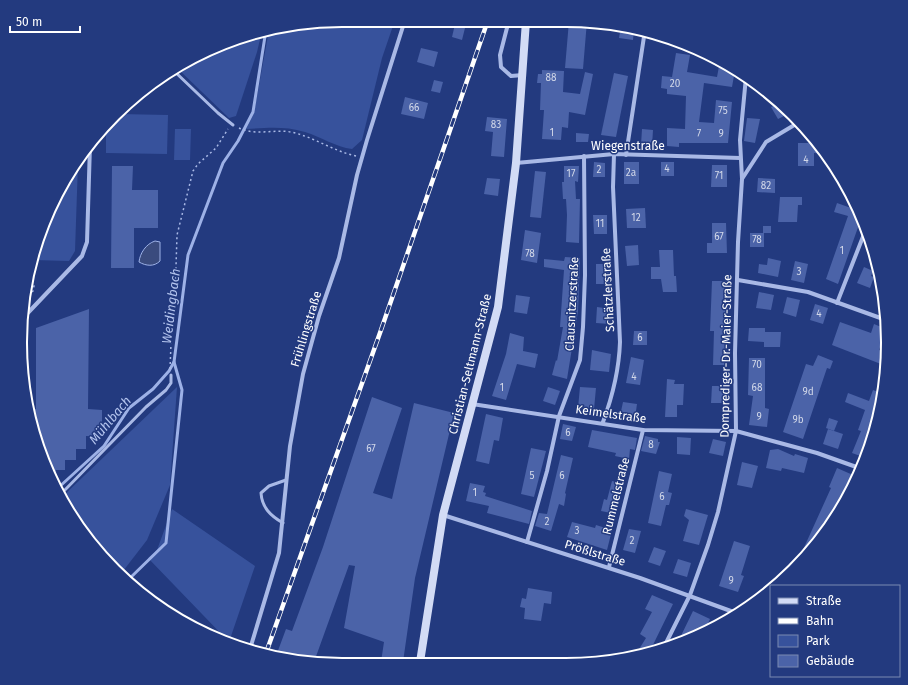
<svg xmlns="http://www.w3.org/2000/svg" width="908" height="685" font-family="'Fira Sans',sans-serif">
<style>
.green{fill:#37529c}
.water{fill:#3a4b7e;stroke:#9db1e7}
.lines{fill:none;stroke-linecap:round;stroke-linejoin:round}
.stream{stroke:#9db1e7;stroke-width:3}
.building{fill:#4b63a8}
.path{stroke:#a9b9e6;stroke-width:1.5;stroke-dasharray:2 3;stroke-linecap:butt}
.service{stroke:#a9b9e6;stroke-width:3}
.minor{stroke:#a9b9e6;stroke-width:4}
.secondary{stroke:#d2dbf5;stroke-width:8}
.rail-casing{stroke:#fff;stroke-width:4.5}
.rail{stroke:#233a7f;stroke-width:3;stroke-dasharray:9;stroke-linecap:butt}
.labels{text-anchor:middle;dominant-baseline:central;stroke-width:3;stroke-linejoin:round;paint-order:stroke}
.number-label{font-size:10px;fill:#d2d8e9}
.street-label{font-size:12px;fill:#fff;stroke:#233a7f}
.water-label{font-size:13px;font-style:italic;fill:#b4c4ee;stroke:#233a7f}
.rim{fill:none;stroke:#fff;stroke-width:2}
</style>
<rect width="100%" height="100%" fill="#233a7f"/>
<g class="green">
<path d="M342 20H395L382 58 362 140 352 149C336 147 321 137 305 132 284 126 268 128 246 129L254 113 269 30Z"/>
<polygon points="259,31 262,31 257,52 236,116 229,118 176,67 181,63"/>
<polygon points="119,114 168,115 167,154 106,153 106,125"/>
<polygon points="175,129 191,129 190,160 174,160"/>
<polygon points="78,163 75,251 69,261 33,260 53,200"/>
<polygon points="177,387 170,485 147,540 120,575 74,522 62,497"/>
<polygon points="172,509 255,566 229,642 148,558 157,550"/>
</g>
<path class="water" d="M155 241 160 242V261C154 267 146 266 139 262 140 253 146 244 155 241Z"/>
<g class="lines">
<g class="stream">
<polyline points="58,488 104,446 129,408 153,389 169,371 174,362"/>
<polyline points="127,581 166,543 182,390 174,362 188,255 223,163 238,141 253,112 266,30"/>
</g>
</g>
<g class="building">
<polygon points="456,20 467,20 462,40 452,37"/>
<polygon points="569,21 587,21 583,69 565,68"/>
<polygon points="621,26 634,29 633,40 619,38"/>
<polygon points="421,48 438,52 434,67 417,62"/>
<polygon points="676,53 690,55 687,72 717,77 720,61 735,70 732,87 704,83 699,122 714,123 716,100 732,102 728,143 679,143 679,147 667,146 667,128 685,129 686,96 667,94 667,89 661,88 662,76 672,77"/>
<polygon points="542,70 564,71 563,92 580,94 585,72 593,74 585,115 569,112 568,128 562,127 561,140 542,139 544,110 540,110 541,83 537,83 538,74 542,74"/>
<polygon points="614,73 628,76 616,137 601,135"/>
<polygon points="434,80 443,82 440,93 431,91"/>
<polygon points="405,97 428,103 424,119 401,114"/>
<polygon points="778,104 788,114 778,119 771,107"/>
<polygon points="487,117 507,119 504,157 491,156 493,132 485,131"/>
<polygon points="747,118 760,119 755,143 744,141"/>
<polygon points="642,129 653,130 652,146 641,145"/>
<polygon points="576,133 589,134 588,142 576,142"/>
<polygon points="798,143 815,143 825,154 814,153 814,166 798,166"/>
<polygon points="594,162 605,163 605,177 593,177"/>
<rect x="624" y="162" width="15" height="22"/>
<rect x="661" y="162" width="13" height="14"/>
<polygon points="712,165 727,165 727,187 711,187"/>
<polygon points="112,166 133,166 132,190 158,190 158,228 134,228 134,268 111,268"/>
<polygon points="564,166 579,166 578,182 575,181 576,199 580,199 579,243 566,242 567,215 566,199 563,199 562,182 564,182"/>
<polygon points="535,171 546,172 541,218 530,217"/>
<polygon points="487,178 500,179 498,196 484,194"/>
<polygon points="758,178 775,179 775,193 757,192"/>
<polygon points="780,197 802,197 802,205 798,205 797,222 778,222"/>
<polygon points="853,200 862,216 838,284 826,279 848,216 834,212 837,203 851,208"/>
<polygon points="645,208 646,228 627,228 626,209"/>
<polygon points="593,215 607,215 607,234 594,234"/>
<polygon points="712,223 726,223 727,253 707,253 707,243 712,243"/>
<polygon points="763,226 771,226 771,233 764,233 764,247 750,247 750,233 763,233"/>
<polygon points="525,230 541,233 537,263 521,260"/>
<polygon points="638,245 639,265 627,266 625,246"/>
<polygon points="659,250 673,250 674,276 676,276 677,292 663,292 661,279 651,279 651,267 660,267"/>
<polygon points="565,257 580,258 578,311 567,379 552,375 556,360 557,361 563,327 560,327 564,270 544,267 544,259 564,261"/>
<polygon points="768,258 781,261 778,277 758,273 759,264 767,265"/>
<polygon points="795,261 808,264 804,283 791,280"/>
<rect x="596" y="264" width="15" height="20"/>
<polygon points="864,267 873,271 871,276 874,277 870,288 857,283"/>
<polygon points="712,281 728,281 726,365 713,365 714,331 710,331"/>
<polygon points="759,292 774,295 771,310 756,308"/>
<polygon points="516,295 530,297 527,314 514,312"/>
<polygon points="787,297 800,300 796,317 783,313"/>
<polygon points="815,304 828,308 823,324 810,320"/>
<polygon points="597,307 611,309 610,324 596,323"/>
<polygon points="89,309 88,409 102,410 102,437 86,436 86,449 76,449 76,460 65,460 65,470 56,470 57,486 37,446 30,409 36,409 36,328"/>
<polygon points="840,322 871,333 874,324 886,329 879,350 887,353 886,366 832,345"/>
<polygon points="749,328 765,328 765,332 781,332 780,347 764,347 764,342 748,341"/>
<polygon points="634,331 647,331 647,345 633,345"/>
<polygon points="510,333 524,337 523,351 538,354 535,368 517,364 506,400 492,396 506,354"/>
<polygon points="592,350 611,354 609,372 590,370"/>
<polygon points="818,355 833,361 830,369 827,368 803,439 783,432 806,364 813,366"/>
<polygon points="631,357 644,360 640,385 626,383"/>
<polygon points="749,358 765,358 765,408 769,409 767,427 749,425 753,396 748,395"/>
<polygon points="667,379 675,380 674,384 684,384 683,405 677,405 677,417 665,417"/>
<polygon points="712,386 726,386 726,403 711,403"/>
<polygon points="548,387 560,391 555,405 543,401"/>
<polygon points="580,387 596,388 594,409 578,408"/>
<polygon points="873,390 883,394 882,405 866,458 852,453 861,431 858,430 865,410 845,402 848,393 869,401"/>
<polygon points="372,397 402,408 373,493 392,499 414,403 454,413 415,578 403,662 381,662 384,642 344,628 355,566 349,565 314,662 300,662 276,656 286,629 292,631 323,547"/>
<polygon points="623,402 637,404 635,418 620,416"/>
<polygon points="486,414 503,418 499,441 494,440 489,464 476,461"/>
<polygon points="829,418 838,421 834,431 826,428"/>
<polygon points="563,424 576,427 572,441 560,439"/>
<polygon points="828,429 843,434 838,449 823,444"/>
<polygon points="592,430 637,438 635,450 630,449 629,459 615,456 616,453 588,447"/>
<polygon points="645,436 658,439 658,442 660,442 656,454 641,451"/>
<polygon points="677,437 691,438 690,455 677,454"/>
<polygon points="713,439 726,442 723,456 709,453"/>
<polygon points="531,448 546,451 534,497 521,494"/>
<polygon points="778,449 794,456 795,454 808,458 804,473 782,468 781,471 766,468 770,450"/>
<polygon points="561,455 573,458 565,493 566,494 564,506 559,504 551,531 535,526 539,513 547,514"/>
<polygon points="742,462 758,466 752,488 737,485"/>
<polygon points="837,468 853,475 844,494 846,495 834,521 799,564 797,563 831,488 829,487"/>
<polygon points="659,471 672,474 668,492 672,493 669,505 666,505 661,526 648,523"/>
<polygon points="612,481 623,484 616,514 601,511 604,499 607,500"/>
<polygon points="470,483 485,486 483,492 486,493 485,496 532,511 529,524 487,513 489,506 466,501"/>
<polygon points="686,509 708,515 699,545 683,541 689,520 684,516"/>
<polygon points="572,522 595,528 596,525 612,530 607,550 567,537"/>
<polygon points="629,529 641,531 635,553 623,550"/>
<polygon points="734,541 750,546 741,575 744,576 738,592 719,586"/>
<polygon points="654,547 666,551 660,566 648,562"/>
<polygon points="678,559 691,563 687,577 673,573"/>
<polygon points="528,588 552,592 551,604 544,603 541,621 524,619 525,608 520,607 522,598 526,599"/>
<polygon points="652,595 673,604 650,651 636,654 646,638 640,634 652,612 645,609"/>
<polygon points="693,611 710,619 704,632 697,629 693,638 677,644"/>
</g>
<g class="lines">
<g class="path">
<path d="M239 128C256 136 274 129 291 132 314 137 333 151 356 156"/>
<polyline points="25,299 33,291 34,286 32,284 26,284"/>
<polyline points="170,369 172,318 175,299 177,235 193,171 198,164 216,148 228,129"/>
</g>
<g class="service">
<polyline points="173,70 218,113 233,125"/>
<polyline points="61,494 146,407 166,390 171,383 171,375"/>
<path d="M283 523C271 516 262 508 261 493L269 486 286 480"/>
</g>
<g class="minor">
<polyline points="509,20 500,55 501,67 511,76 523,75"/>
<polyline points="626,155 645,30"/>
<polyline points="516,163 614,154 740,158"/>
<polyline points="742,179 766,142 796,124"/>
<polyline points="738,280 808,292 886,320"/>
<polyline points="837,303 866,229"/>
<polyline points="24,317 82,256 87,242 90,145"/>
<polyline points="472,404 643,430 736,431 817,453 862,469"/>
<path d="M603 422C613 395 619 371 620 342L613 187 614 154"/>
<polyline points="443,515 640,578 739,614"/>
<polyline points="527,542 547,471 559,416 580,360 583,327 585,275 584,156"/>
<polyline points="609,567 643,430"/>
<polyline points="664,647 690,595 708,545 718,512 736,431 735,353 738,242 742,179 740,140 746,77"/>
<polyline points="250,649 279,553 290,446 303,374 319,316 339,258 357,175 367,140 405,20"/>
</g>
<polyline class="secondary" points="420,662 443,515 498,307 516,163 526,21"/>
<g class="rail-casing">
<polyline id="rail" points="266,653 381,330 488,20"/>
</g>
<use href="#rail" class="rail"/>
</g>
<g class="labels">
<g class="number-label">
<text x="551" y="78">88</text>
<text x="675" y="84">20</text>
<text x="414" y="108">66</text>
<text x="723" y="111">75</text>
<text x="496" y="125">83</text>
<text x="552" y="133">1</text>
<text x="699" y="134">7</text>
<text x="721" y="134">9</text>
<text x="806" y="160">4</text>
<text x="667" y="169">4</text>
<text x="599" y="170">2</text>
<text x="631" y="173">2a</text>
<text x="571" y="174">17</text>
<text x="719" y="176">71</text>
<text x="766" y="186">82</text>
<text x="636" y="218">12</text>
<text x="600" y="224">11</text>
<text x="719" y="237">67</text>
<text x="757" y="240">78</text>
<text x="842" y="251">1</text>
<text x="530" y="254">78</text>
<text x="799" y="272">3</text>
<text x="819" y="314">4</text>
<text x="640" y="338">6</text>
<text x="757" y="365">70</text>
<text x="634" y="377">4</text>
<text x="502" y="388">1</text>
<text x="757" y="388">68</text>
<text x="808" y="392">9d</text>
<text x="759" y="417">9</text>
<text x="798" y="420">9b</text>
<text x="568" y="433">6</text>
<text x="651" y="445">8</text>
<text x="371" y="449">67</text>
<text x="532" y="476">5</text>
<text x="562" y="476">6</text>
<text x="475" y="493">1</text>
<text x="662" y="497">6</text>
<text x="547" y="522">2</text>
<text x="577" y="531">3</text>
<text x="632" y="541">2</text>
<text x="731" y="581">9</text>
</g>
<g class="street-label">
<text x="628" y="146">Wiegenstraße</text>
<text transform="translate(608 290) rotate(-93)">Schätzlerstraße</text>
<text transform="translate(572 304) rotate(-87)">Clausnitzerstraße</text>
<text transform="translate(306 329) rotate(-73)">Frühlingstraße</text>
<text transform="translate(726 356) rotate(-89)">Domprediger-Dr.-Maier-Straße</text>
<text transform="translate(470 364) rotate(-76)">Christian-Seltmann-Straße</text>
<text transform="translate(611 414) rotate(8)">Keimelstraße</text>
<text transform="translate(616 496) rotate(-76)">Rummelstraße</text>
<text transform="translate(595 553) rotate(17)">Prößlstraße</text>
</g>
<g class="water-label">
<text transform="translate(171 306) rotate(-83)">Weidingbach</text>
<text transform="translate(110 420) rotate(-50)">Mühlbach</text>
</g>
</g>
<path d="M0 0H908V685H0ZM342 27H566A315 315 0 0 1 881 342V343A315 315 0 0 1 566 658H342A315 315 0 0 1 27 343V342A315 315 0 0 1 342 27Z" fill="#233a7f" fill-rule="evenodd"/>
<path class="rim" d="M342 27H566A315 315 0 0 1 881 342V343A315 315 0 0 1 566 658H342A315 315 0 0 1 27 343V342A315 315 0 0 1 342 27Z"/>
<rect x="770" y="585" width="130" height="92" fill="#233a7f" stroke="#7b89b2"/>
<rect x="778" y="598" width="20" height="6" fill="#d2dbf5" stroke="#7b89b2"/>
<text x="806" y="605" font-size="12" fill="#ffffff">Straße</text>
<rect x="778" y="618" width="20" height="6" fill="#ffffff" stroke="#7b89b2"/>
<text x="806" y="625" font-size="12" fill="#ffffff">Bahn</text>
<rect x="778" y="635" width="20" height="12" fill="#37529c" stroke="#7b89b2"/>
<text x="806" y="645" font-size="12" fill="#ffffff">Park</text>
<rect x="778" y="655" width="20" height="12" fill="#4b63a8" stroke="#7b89b2"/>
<text x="806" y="665" font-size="12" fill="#ffffff">Gebäude</text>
<path d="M10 26v6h70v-6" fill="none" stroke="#ffffff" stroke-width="2"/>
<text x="16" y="26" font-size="12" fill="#ffffff" stroke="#233a7f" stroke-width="3" paint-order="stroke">50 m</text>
</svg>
